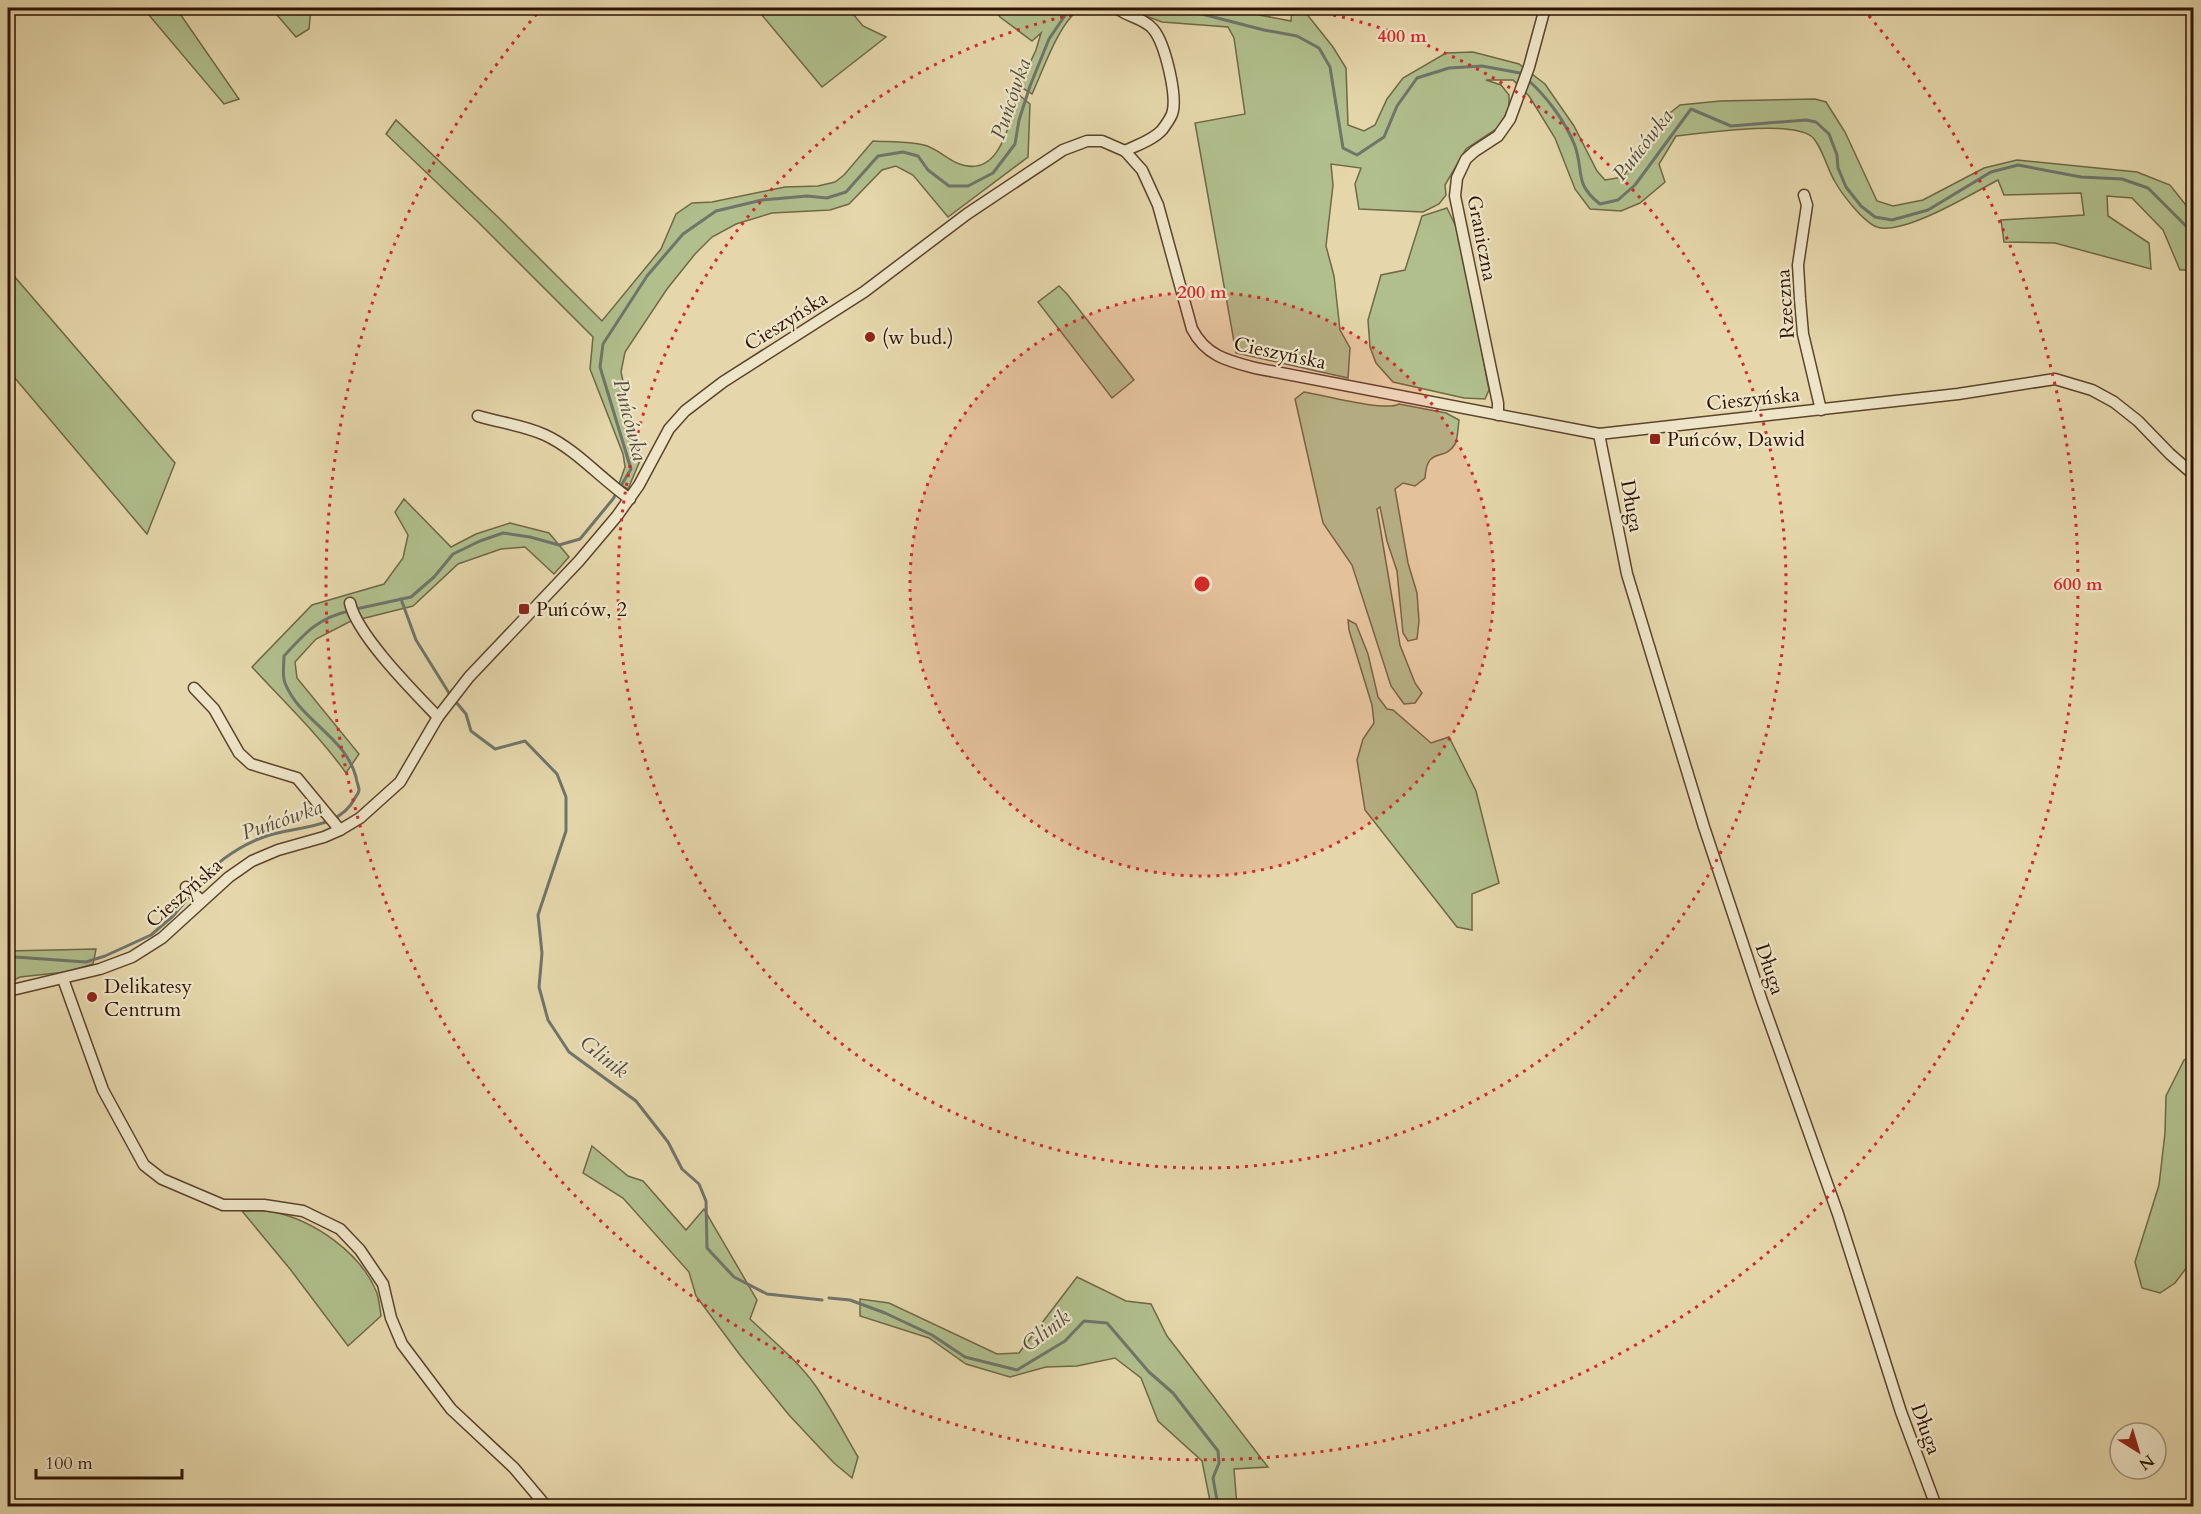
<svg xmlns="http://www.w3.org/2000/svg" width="2201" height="1514" font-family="Cardo,serif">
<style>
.green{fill:#b0bf8c;stroke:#706846;stroke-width:1.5}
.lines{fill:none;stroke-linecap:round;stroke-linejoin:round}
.stream{stroke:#6f756b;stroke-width:3}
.minor-casing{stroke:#5c432b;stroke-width:13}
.minor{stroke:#eee5c8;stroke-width:10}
.ring{fill:none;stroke:#d62828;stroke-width:3;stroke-dasharray:3 6}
.poi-dot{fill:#8f2418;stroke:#eee5c8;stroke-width:2}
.labels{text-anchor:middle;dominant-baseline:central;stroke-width:4.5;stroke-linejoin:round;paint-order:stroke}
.street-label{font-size:20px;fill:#2f1200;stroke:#eee5c8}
.poi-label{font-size:20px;fill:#2f1200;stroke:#eee5c8;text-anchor:start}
.water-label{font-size:21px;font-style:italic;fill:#544c3f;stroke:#eee5c8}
.centre{fill:#d62828;stroke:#eee5c8;stroke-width:3}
.ring-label{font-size:18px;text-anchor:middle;font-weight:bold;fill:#d62828;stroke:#eee5c8;stroke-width:4.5;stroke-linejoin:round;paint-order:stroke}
</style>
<rect width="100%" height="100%" fill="#e5d7ab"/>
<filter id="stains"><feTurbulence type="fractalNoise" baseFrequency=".00333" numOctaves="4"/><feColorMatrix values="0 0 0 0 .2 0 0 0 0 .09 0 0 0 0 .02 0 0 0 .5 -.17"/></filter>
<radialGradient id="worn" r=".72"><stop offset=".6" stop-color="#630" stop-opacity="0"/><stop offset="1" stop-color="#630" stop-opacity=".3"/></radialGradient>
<g class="green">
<polygon points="143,8 176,8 239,99 224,104"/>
<polygon points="271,8 311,8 309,29 296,37"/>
<polygon points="756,8 848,8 863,26 886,37 822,87"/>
<path d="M993 8H1084C1062 13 1042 73 1032 94L1019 86 1036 50 1041 33 1032 41 1000 17Z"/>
<path d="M1113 8H1223L1291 21 1292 8H1302L1333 47 1346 68 1348 125 1364 131 1375 125 1387 99 1403 78 1446 53 1473 52 1519 64 1545 84 1574 126 1597 171 1605 180 1623 177 1665 117 1680 105 1720 101 1815 99 1826 102 1845 132 1877 201 1893 206 1923 200 1984 168 2017 160 2137 172 2170 185 2193 214V270H2180L2163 230 2132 198 2107 196 2108 216 2149 243 2151 269 2055 243 2004 242 2001 220 2084 215 2081 193 2004 195 1998 180C1973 193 1903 236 1877 227 1863 222 1841 193 1834 180 1828 170 1820 142 1811 136 1789 120 1704 133 1676 136L1659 164 1665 182 1640 203 1621 211 1590 209 1575 189 1555 138 1529 96 1513 80H1486L1501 85 1509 95V108L1499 127 1466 149 1445 185 1446 195 1439 204 1423 212 1359 209 1355 184 1361 168 1331 164 1333 185 1326 246 1334 276 1340 330 1350 348 1348 378 1236 353 1195 123 1245 114 1234 38 1228 27 1162 22 1130 10Z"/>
<path d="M1018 94 1030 104 1028 157 948 217 913 175 896 166 882 170 849 204 830 210 772 213 736 224 712 237 695 254 667 289 625 352 621 372 638 450 642 456 628 489 619 484 625 467 623 454 590 369 593 337 478 222 386 134 396 120 499 218 602 321 661 249 676 214 692 203 712 202 785 187 818 186 835 182 844 175 873 141C889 142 908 141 924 145 936 148 946 158 957 163 1000 181 1009 123 1018 94Z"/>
<polygon points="1447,208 1460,235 1489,390 1485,399 1464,398 1393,382 1376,363 1370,347 1368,320 1381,275 1405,270 1422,216"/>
<polygon points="8,269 175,463 147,534 8,370"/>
<polygon points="1059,286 1067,294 1134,380 1112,398 1038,302"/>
<path d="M1304 392C1323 395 1385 412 1399 404L1446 413 1459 420C1458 427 1458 438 1455 444 1444 463 1427 445 1425 478L1415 486 1403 483 1395 489 1408 563 1417 593 1419 621 1417 639 1408 641 1403 633 1397 571 1387 541 1380 507 1377 509 1400 645 1415 683 1422 693 1415 703 1404 704 1391 686 1352 565 1323 523 1295 399Z"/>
<path d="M404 499 451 547 476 534 510 523 549 533 569 557 554 574 525 547 501 549 458 564 413 606 349 622 316 639 295 662 297 678 359 754 346 773C319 735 284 702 252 667L312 605 384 584 403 558 408 535 395 512Z"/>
<polygon points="1348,620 1356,624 1368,654 1378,697 1387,709 1393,710 1431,743 1449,737 1476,791 1499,883 1472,894 1472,930 1457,927 1365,810 1357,760 1363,739 1374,723 1372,705 1349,630"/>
<polygon points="96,949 93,964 66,972 20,977 8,983 8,951"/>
<polygon points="2193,1056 2193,1259 2175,1283 2160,1293 2142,1288 2135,1262 2159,1185 2165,1133 2166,1096 2184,1060"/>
<path d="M592 1146 628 1176 643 1181 686 1230 704 1209 757 1300 750 1319C772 1340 797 1360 815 1385 831 1408 844 1433 858 1457L852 1478 834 1463 789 1415 740 1355 696 1296 689 1272 623 1198 583 1173Z"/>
<path d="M242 1211C252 1211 264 1210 274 1212 315 1221 361 1253 377 1293 379 1300 380 1309 381 1316L348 1346 290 1269Z"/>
<polygon points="1077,1277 1126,1301 1151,1304 1167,1336 1268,1467 1234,1469 1237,1506 1211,1506 1202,1461 1158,1421 1141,1378 1115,1358 1077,1366 1046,1367 1010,1377 966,1364 929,1338 860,1316 860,1299 889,1303 997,1354 1019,1353"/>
</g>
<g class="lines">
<g class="stream">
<polyline points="1159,8 1166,11 1194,12 1264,30 1297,36 1319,48 1330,67 1343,148 1357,155 1384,137 1397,106 1417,78 1449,68 1482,66 1520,73 1523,75"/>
<path d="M1528 80C1546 96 1566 122 1575 146 1584 172 1574 184 1600 204L1618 200 1635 185 1691 109 1731 126 1806 120 1816 122 1829 134 1837 155 1838 168 1846 187 1861 206 1875 217 1892 220 1928 210 1991 172 2018 165 2081 177 2122 179 2148 188 2194 234"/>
<polyline points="401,599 416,640 449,693"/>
<polyline points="356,609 411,597 434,577 453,554 480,541 503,533 530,537 559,545 580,539 613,499 631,469 600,367 603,344 647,276 683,234 716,211 762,200 807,196 827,198 846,192 878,156 903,152 918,156 928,170 949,186 968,186 993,173 1015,144 1019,120 1030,86 1049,39 1070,8"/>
<polyline points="456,702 466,714 471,731 495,749 525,741 557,774 566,797 566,831 538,915 542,953 539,987 548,1020 569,1052 636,1101 668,1142 682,1169 699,1184 706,1201 707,1248 734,1277 767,1294 822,1300"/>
<path d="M194 890C209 867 235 848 261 838 291 825 338 832 355 798 356 796 359 793 359 790 359 787 356 780 356 777 345 736 300 721 285 683 282 676 284 664 284 656 305 633 318 618 349 611"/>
<polyline points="8,958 15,957 86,962 105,956 151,935 173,916 190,896"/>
<polyline points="829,1298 850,1300 885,1313 932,1335 965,1357 1017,1370 1065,1341 1084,1321 1107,1323 1149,1372 1173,1393 1218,1451 1219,1463 1213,1478 1218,1506"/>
</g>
<g class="minor-casing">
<g id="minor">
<path d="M1117 8C1127 17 1144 18 1153 29 1165 43 1178 97 1172 114 1170 119 1165 126 1162 130 1153 140 1137 145 1125 151"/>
<polyline points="1804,195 1807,205 1798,265 1800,299 1803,334 1821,410"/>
<polyline points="1498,415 1498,403 1455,196 1457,178 1466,159 1475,151 1498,136 1510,119 1529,67 1545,8"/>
<path d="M478 416C501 423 523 425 545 435 577 450 601 479 630 499"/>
<polyline points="1599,434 1627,574 1704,827 1762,1001 1838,1214 1901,1412 1936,1506"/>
<path d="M350 603C357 635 414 692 438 717"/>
<polyline points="194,688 214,709 239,753 251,764 297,778 340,830"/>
<polyline points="186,887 202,901"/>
<polyline points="63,979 103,1090 144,1165 162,1179 223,1205 264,1205 303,1211 340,1229 360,1250 383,1284 391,1318 402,1344 451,1409 514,1468 546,1506"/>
<path d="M8 991 100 969 132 957 162 938 229 877 252 861 278 850 324 837 340 830 360 818 400 782 438 717 469 677 579 561 617 516 639 485 669 429 685 411 723 382 864 292 967 214 1063 150 1087 141H1102L1125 151 1142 170 1158 205 1192 329C1206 356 1228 361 1255 368L1599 434 1958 394 2055 379 2092 390 2114 402 2138 421 2170 454 2194 475"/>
</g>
</g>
<use href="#minor" class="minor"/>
</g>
<circle cx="1202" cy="584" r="292" fill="#d62828" fill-opacity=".12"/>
<g class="ring">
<circle cx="1202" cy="584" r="292"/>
<path d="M1298 8A584 584 0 1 1 1106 8"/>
<path d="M1863 9A876 876 0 1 1 541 9"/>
</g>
<g class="poi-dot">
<circle cx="870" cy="337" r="6"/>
<rect x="1649" y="433" width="12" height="12" rx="3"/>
<rect x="518" y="603" width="12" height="12" rx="3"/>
<circle cx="92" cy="997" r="6"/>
</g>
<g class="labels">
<g class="street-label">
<text transform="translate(1482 238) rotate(79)">Graniczna</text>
<text transform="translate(1785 304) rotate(-94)">Rzeczna</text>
<text transform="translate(786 321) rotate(-32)">Cieszyńska</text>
<text transform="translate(1280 353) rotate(12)">Cieszyńska</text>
<text transform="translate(1753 399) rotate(-6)">Cieszyńska</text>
<text transform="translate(1632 506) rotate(80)">Długa</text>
<text transform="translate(184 893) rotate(-41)">Cieszyńska</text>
<text transform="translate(1770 969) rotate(71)">Długa</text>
<text transform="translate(1926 1429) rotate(70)">Długa</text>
</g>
<g class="poi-label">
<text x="882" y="337">(w bud.)</text>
<text x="1667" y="439">Puńców, Dawid</text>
<text x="536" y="609">Puńców, 2</text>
<text x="104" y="986">Delikatesy<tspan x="104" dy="23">Centrum</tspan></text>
</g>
<g class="water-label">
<text transform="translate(1011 99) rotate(-71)">Puńcówka</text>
<text transform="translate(1643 145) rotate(-52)">Puńcówka</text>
<text transform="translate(630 420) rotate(76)">Puńcówka</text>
<text transform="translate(282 820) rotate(-19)">Puńcówka</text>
<text transform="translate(604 1057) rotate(38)">Glinik</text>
<text transform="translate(1046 1331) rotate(-37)">Glinik</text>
</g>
</g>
<circle cx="1202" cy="584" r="9" class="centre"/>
<g class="ring-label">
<text x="1402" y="42">400 m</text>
<text x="1202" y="298">200 m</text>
<text x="2078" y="590">600 m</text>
</g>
<rect width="2201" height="1514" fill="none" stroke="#e5d7ab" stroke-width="30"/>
<rect x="9" y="9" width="2183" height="1496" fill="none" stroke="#2f1200" stroke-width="3"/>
<rect x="15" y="15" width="2171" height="1484" fill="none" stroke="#2f1200" stroke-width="1.5"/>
<g transform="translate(2138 1451) rotate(143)"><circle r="28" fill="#eee5c8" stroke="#a29178" stroke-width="1.5"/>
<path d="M0-4.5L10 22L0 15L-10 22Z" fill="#8f2418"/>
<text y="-9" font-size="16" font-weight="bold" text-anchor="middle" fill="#2f1200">N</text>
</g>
<path d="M36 1469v9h146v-9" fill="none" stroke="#2f1200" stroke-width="3"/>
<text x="45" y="1469" font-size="18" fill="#2f1200" stroke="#eee5c8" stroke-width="4.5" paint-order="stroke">100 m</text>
<rect width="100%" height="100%" filter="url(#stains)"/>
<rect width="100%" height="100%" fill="url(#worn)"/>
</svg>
